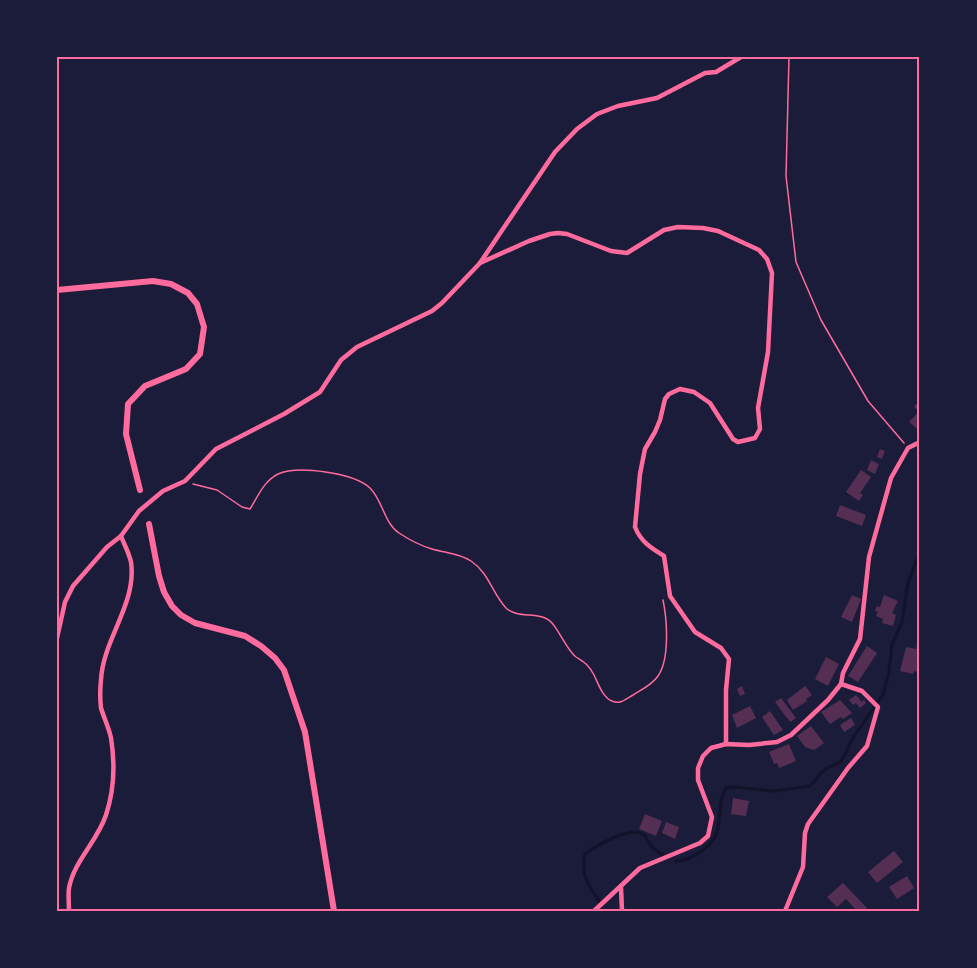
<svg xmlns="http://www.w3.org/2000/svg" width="977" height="968" font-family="'PT Sans',sans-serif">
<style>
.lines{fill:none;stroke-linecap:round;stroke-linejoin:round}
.stream{stroke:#12122b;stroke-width:3}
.building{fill:#542f53}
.path{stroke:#ff6b9d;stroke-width:1.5}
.minor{stroke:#ff6b9d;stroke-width:4.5}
.tertiary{stroke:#ff6b9d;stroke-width:6}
.neatline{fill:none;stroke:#ff6b9d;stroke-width:2}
</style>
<rect width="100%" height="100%" fill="#1b1b3a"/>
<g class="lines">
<g class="stream">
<path d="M676 861C685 861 696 855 703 850 728 833 713 810 726 788L734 787 773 791 810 786 825 769 841 762 854 736 883 695 889 671 892 644 902 622 908 583 920 551"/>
<path d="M600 902C588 886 580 874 585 854 596 846 631 825 644 835 647 838 649 844 652 847 655 850 660 853 664 856"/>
<polyline points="608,910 608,911"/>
</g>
</g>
<g class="building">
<polygon points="916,404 920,407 919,430 909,422 919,411 914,407"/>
<polygon points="880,449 885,451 882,459 877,457"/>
<polygon points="871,460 879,464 875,474 867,470"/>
<polygon points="861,470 871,477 860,493 863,495 859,501 846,492"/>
<polygon points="840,505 866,515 862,526 836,516"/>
<polygon points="852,595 861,599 852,622 841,617"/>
<polygon points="884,595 898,601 892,613 896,615 893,626 882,623 883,619 876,616 878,612 875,611 877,606 880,607"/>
<polygon points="919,636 920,673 914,671 913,674 900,671 906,647 916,649"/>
<polygon points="867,646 877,653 858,682 848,676"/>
<polygon points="826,657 839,664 828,686 815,679"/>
<polygon points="742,686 745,694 740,696 737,689"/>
<polygon points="805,686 812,695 806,699 807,701 793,710 787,700"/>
<polygon points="856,695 862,702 864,700 866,703 860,708 856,703 853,705 849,700"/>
<polygon points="781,698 796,718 790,722 775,702"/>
<polygon points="840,700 852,713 843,719 841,717 830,724 821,712"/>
<polygon points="750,706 756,718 737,728 732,715"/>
<polygon points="770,711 783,730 774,735 762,717"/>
<polygon points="851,718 855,725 844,732 840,725"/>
<polygon points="811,726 824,743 814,750 805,747 797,736"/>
<polygon points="789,744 796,761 779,768 777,763 774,764 769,752"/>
<polygon points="733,798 749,801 746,816 731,814"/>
<polygon points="645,814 662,821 656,836 639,829"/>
<polygon points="666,822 679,827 675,839 662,833"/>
<polygon points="894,851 903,862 877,883 868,872"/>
<polygon points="907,876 914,888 897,899 889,887"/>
<polygon points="843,883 867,908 863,911 857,911 846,899 837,907 827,897"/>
</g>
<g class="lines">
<g class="path">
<polyline points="789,57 786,176 796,262 821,320 868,401 904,443"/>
<path d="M193 484 217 490 242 507 250 509C258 496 264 481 278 474 298 465 354 473 370 488 383 501 384 523 399 533 408 539 422 546 432 549 446 553 459 553 471 561 489 573 492 593 506 608 519 620 540 610 552 623 560 632 567 650 576 657 585 663 588 664 594 675 598 683 603 698 612 701 620 705 626 699 633 695 641 690 652 685 658 676 670 659 667 619 663 600"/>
</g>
<g class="minor">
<path d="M480 263 529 241 550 234 558 233 567 234 611 251 627 253 664 230 678 227 703 228 718 231 759 250 767 259 772 273 768 352 758 408 760 429 755 438 738 442 733 439 710 403 694 392 680 389 669 394 665 399 660 420 655 432 645 449 640 474 635 527C641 542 651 548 664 556L670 596 695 632 721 648 729 659 726 690V744"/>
<polyline points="57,638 65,602 73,586 107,547 121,536 139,511 163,491 185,481 216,449 284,414 320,392 341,360 357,347 432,311 442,303 480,263 555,152 577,129 597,114 618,106 657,98 705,73 716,72 741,57"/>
<polyline points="621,887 622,911"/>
<path d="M69 911C69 904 68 895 69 888 74 861 97 842 106 815 114 791 115 763 111 738 109 728 104 718 101 708 100 699 100 689 101 680 103 639 137 604 131 562 129 553 124 544 121 536"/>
<polyline points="594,911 640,868 700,843 708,836 712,817 698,780 698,768 703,756 711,748 726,744 749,745 777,742 791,735 828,700 841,684 843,673 860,639 869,557 891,478 908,448 920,442"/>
<polyline points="785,911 803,867 805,833 808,824 848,768 867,746 878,707 862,691 841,684"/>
</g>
<g class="tertiary">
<polyline points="57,290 153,281 171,284 188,293 197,304 204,327 200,354 186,369 145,386 128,404 126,434 140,490"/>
<polyline points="149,524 159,576 164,592 172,606 181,615 195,623 245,636 261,646 275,658 284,670 305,732 334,911"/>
</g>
</g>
<rect width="977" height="968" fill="none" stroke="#1b1b3a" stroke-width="117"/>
<rect x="58" y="58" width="860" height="852" class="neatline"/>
</svg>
